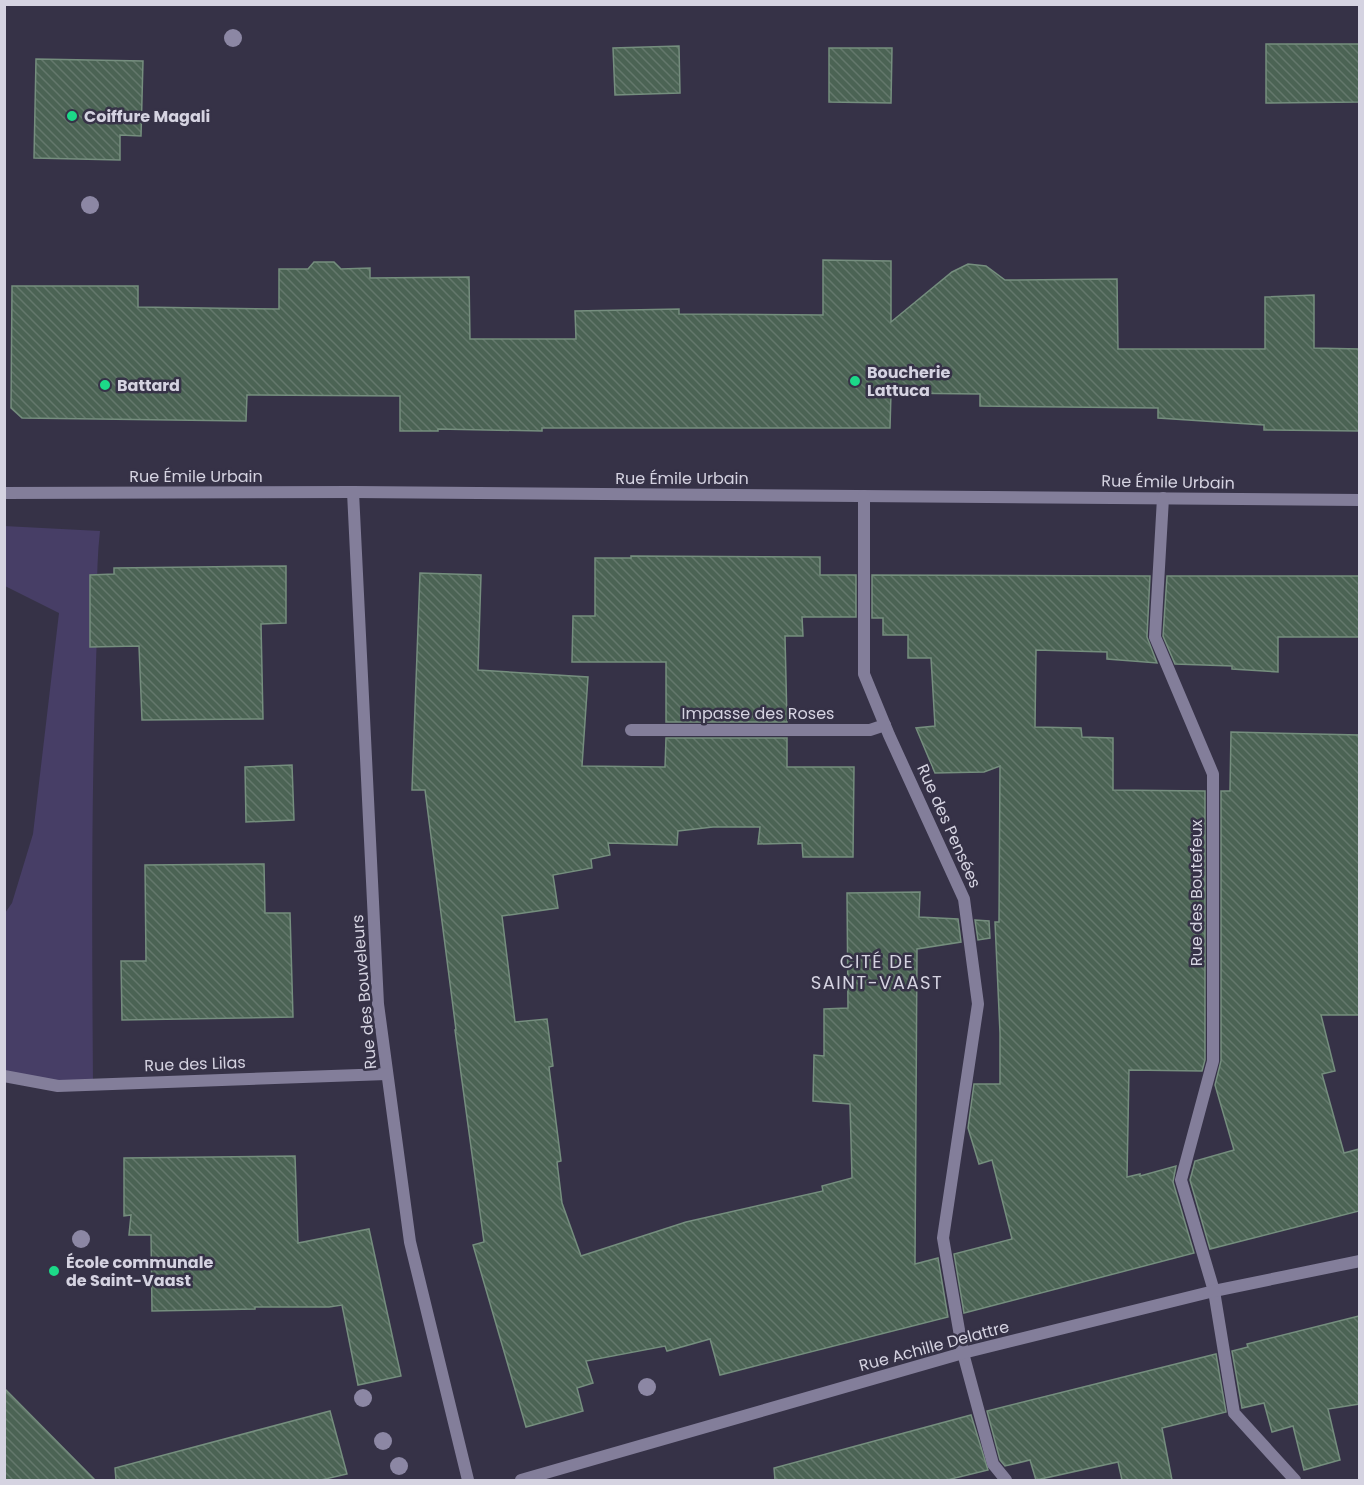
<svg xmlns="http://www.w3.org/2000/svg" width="1364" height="1485" font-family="Poppins,sans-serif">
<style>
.green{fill:#473e66}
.building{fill:url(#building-back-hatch);stroke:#758e7e;stroke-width:1.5}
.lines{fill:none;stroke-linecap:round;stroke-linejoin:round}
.lane{stroke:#837e9a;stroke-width:12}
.street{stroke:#837e9a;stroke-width:12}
.tree{fill:#8c87a4}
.poi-dot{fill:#1cd988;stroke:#363247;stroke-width:2}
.labels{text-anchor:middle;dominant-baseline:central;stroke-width:5;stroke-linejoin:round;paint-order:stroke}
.poi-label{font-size:16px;font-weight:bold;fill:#d5d3e1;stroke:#363247;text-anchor:start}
.street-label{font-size:16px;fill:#d5d3e1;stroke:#363247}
.neighbourhood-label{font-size:18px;letter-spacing:1.5px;fill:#d5d3e1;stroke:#363247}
</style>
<defs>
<pattern id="building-back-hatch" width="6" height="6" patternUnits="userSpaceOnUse" patternTransform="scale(1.5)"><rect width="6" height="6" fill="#4b6354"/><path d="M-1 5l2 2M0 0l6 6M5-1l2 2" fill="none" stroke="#64786c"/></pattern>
</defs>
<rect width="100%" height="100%" fill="#363247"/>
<path class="green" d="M4 526 100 531C95 575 98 620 96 664 91 804 92 944 93 1085L5 1076V913L12 903 33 834 59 613 5 586Z"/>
<g class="building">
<polygon points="1266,44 1359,44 1359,102 1266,103"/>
<polygon points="679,46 680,93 615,95 613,48"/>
<polygon points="829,48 892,48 891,103 829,102"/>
<polygon points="36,59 143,61 141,136 120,135 120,160 34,158"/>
<polygon points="823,260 891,261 891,322 952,272 968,264 986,266 1005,280 1117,279 1118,349 1265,349 1265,297 1314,295 1314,348 1359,349 1359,431 1264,430 1264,425 1158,418 1158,408 980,406 980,394 891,393 890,428 542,428 542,431 438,429 438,431 400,431 400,396 247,395 246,421 22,418 11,408 12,286 138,286 138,307 279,309 279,269 308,269 314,262 334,262 341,269 370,268 370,278 469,277 470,339 576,339 575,311 679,309 679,314 823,315"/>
<polygon points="631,556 820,557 820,575 856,575 856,617 802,617 803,636 785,636 787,722 666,722 666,662 572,662 573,616 595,616 595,558 631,558"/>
<polygon points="286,566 286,623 261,624 263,719 142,720 139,646 90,647 90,575 114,574 114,568"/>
<polygon points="420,573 481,575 478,670 588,677 582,766 665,767 666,738 787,738 787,767 854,767 853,857 803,857 802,843 758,844 760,827 713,827 678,831 677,845 608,843 610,855 591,859 592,868 553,875 558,908 502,916 515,1022 547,1019 553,1066 549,1067 561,1161 557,1162 562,1203 581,1256 686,1222 823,1191 822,1186 852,1178 850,1104 813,1101 814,1055 824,1056 824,1009 848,1008 847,893 920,892 919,917 958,919 961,942 917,949 915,1264 938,1258 948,1317 720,1375 710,1339 667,1351 665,1346 586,1361 593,1383 577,1388 583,1411 526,1427 473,1245 484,1242 455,1030 456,1030 425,790 412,790"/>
<polygon points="872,575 1150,576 1147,637 1157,663 1107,659 1107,652 1036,650 1035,727 1081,728 1082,737 1113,738 1113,790 1205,791 1205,1060 1202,1071 1129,1070 1127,1177 1140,1174 1140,1176 1176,1166 1173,1182 1194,1253 964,1313 954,1254 1012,1239 992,1160 979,1164 968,1128 974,1084 1000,1084 1000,1033 995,922 999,922 1000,766 984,772 935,773 916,728 935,726 931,658 908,658 908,635 883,635 883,618 872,618"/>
<polygon points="1167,576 1359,576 1359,637 1278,637 1278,672 1232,669 1232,666 1175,664 1163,636"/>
<polygon points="1231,732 1359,735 1359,1015 1321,1015 1335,1071 1322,1074 1344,1153 1359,1149 1359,1211 1210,1249 1190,1180 1195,1161 1234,1150 1215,1085 1221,1061 1221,791 1230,791"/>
<polygon points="292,765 294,820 246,822 245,767"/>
<polygon points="264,864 265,913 290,913 293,1017 122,1020 121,961 146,961 145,865"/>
<polygon points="975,920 989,921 990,938 978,940"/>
<polygon points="295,1156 298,1243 369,1229 401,1376 358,1385 342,1305 329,1307 255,1307 255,1309 152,1311 151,1235 129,1235 131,1215 124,1216 124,1158"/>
<polygon points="1359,1316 1359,1404 1328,1409 1340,1460 1304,1470 1293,1426 1272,1432 1264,1403 1242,1408 1232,1351 1248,1347 1247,1344"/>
<polygon points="1216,1354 1226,1412 1162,1428 1172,1480 1122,1480 1118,1462 1036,1480 1030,1460 1005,1466 1000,1460 987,1411"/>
<polygon points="4,1388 95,1480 4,1480"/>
<polygon points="330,1411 347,1474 321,1480 116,1480 115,1468"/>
<polygon points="971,1415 988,1470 947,1480 775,1480 774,1468"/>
</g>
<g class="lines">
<polyline class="lane" points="631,730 870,730 885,725"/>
<g class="street">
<polyline points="353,492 378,1004 410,1242 468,1480"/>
<polyline points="4,493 353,492 1360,500"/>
<polyline points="864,496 864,674 889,735 964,899 978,1004 943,1238 963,1353 993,1464 1006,1480"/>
<polyline points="1163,498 1155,637 1213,774 1213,1061 1181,1180 1214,1291 1234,1413 1295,1480"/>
<polyline points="4,1076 58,1086 387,1074"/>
<polyline points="521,1480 963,1353 1214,1291 1360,1261"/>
</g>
</g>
<g class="tree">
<circle cx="233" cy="38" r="9"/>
<circle cx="90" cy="205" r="9"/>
<circle cx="81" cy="1239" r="9"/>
<circle cx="647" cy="1387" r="9"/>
<circle cx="363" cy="1398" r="9"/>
<circle cx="383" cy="1441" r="9"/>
<circle cx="399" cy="1466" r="9"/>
</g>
<g class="poi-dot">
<circle cx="72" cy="116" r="6"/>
<circle cx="855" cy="381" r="6"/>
<circle cx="105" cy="385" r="6"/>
<circle cx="54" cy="1271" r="6"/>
</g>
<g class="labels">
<g class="poi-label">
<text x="84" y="116">Coiffure Magali</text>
<text x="867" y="372">Boucherie<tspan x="867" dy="18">Lattuca</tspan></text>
<text x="117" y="385">Battard</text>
<text x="66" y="1262">École communale<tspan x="66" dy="18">de Saint-Vaast</tspan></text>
</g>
<g class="street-label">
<text x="196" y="476">Rue Émile Urbain</text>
<text x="682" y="478">Rue Émile Urbain</text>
<text transform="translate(1168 482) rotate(1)">Rue Émile Urbain</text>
<text x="758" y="713">Impasse des Roses</text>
<text transform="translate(949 826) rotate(66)">Rue des Pensées</text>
<text transform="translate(1196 893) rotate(-90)">Rue des Boutefeux</text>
<text transform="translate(364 992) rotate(-95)">Rue des Bouveleurs</text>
<text transform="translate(195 1064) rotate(-2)">Rue des Lilas</text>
<text transform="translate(934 1346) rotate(-15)">Rue Achille Delattre</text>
</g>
<g class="neighbourhood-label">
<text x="877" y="961">CITÉ DE<tspan x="877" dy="21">SAINT-VAAST</tspan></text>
</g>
</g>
<rect width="1364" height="1485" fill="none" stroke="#d5d3e1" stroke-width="12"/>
</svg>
